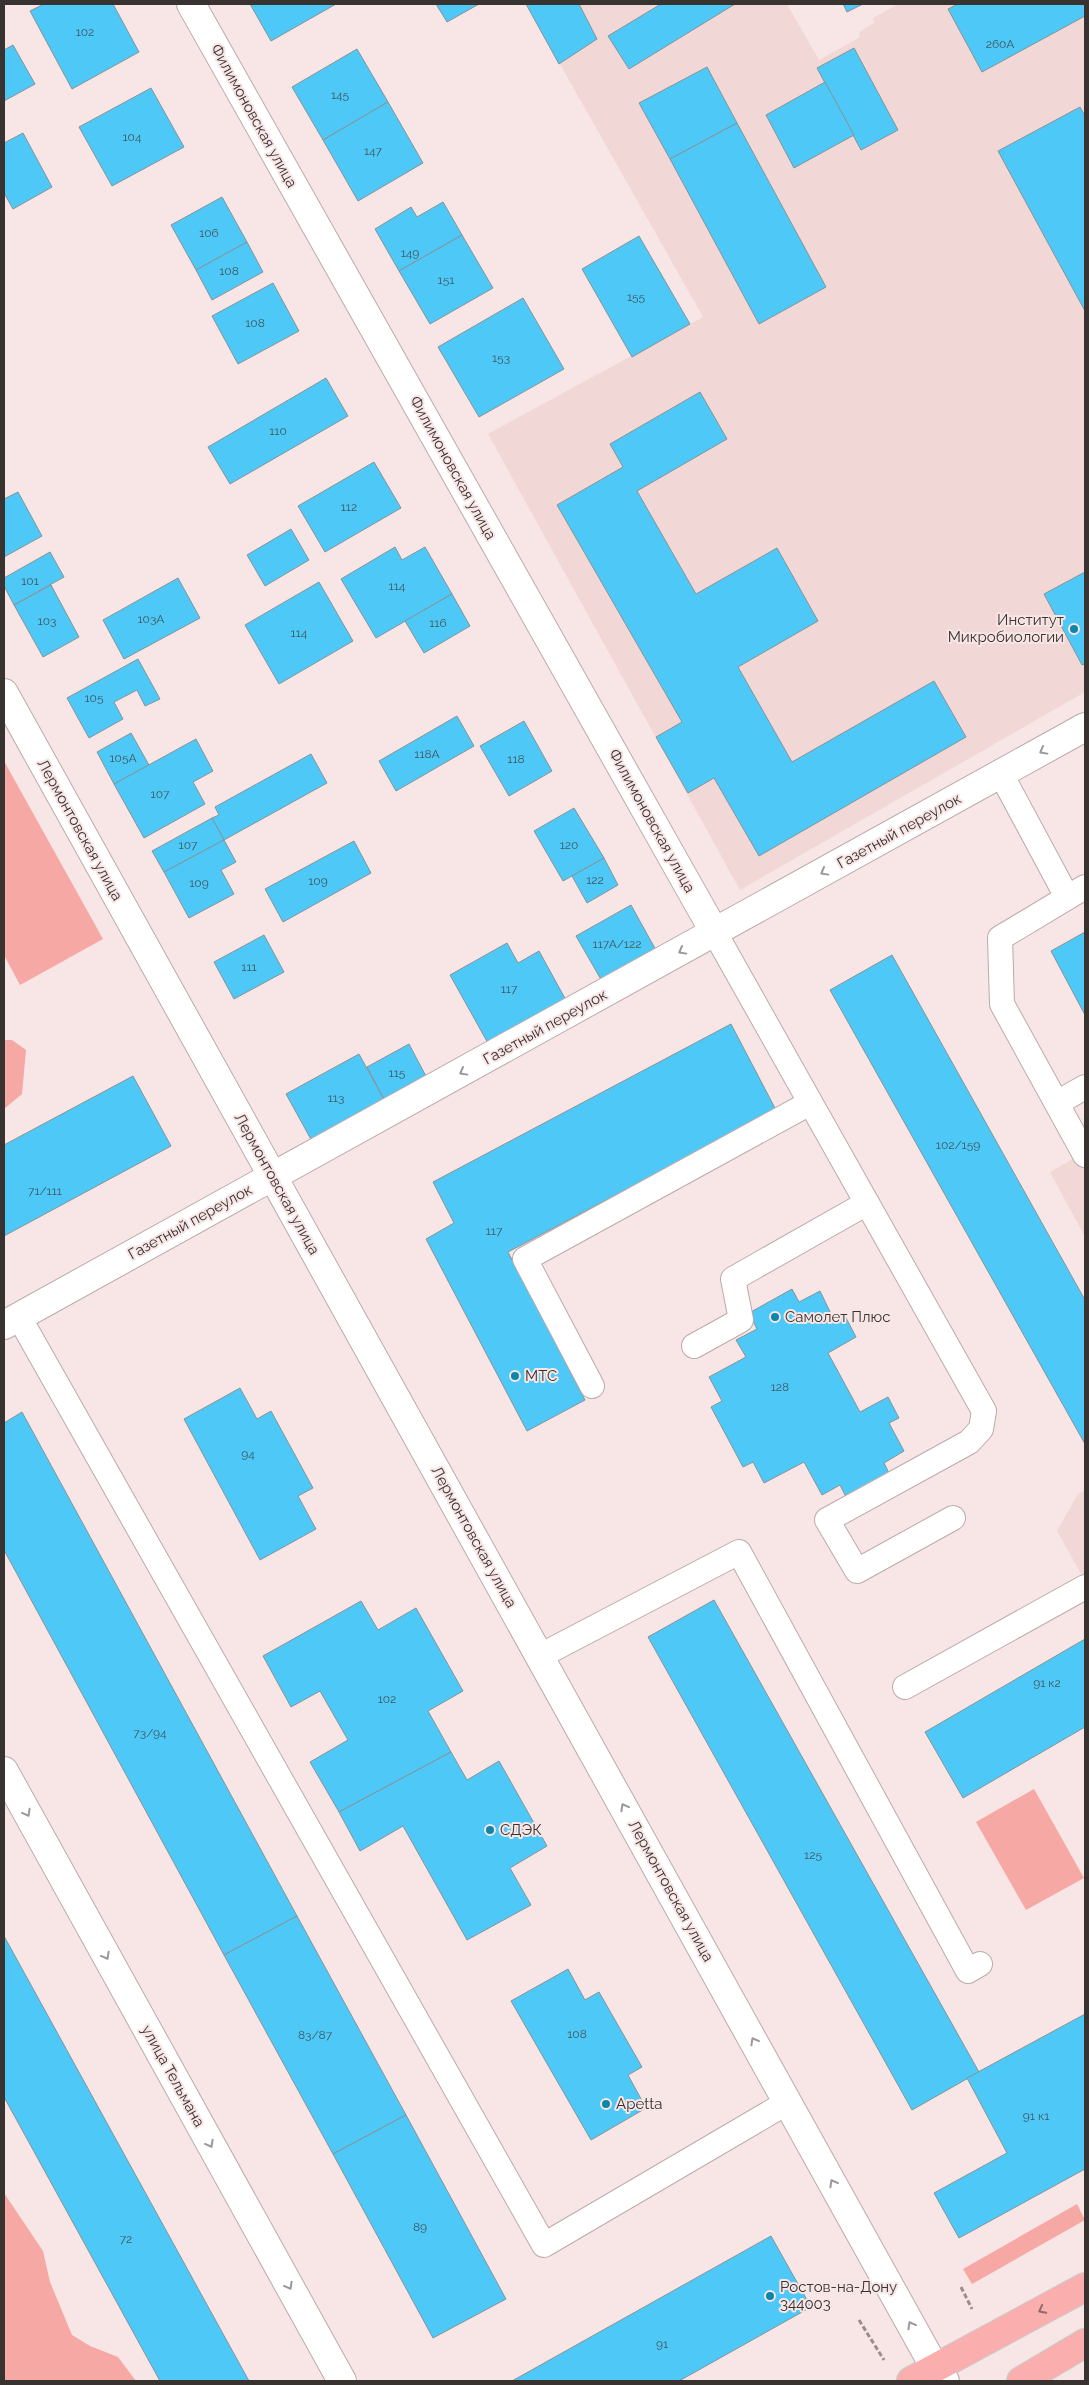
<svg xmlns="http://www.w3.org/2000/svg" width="1089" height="2385" font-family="Raleway,sans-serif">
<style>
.built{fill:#f1d8d6}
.green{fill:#f6a8a4}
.building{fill:#4ec9f7;stroke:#859399}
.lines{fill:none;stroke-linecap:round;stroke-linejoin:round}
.service-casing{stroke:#bbabaa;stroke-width:26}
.minor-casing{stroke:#bbabaa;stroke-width:30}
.primary-casing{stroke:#cbcac9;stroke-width:30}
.path{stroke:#9a8e8d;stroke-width:3;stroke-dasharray:5 2.5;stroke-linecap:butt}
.service{stroke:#fff;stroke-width:24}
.minor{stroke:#fff;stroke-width:28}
.primary{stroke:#faafae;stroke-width:28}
.oneway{stroke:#9c9898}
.oneway2{stroke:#8f6a69}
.poi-dot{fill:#0e85aa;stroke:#f7e6e5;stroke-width:2}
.labels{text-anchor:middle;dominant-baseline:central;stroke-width:4;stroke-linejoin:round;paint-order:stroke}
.number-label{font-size:12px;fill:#3e5862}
.street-label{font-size:15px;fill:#383231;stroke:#f7e6e5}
.poi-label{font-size:15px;fill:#383231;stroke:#f7e6e5;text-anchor:start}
</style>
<rect width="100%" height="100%" fill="#f7e6e5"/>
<g class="built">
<polygon points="526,4 787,4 819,60 860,37 859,32 874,23 873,18 898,4 1085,4 1085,692 740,890 488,434 703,317"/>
<polygon points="1085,1152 1085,1237 1050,1172"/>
<polygon points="1085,1490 1085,1581 1057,1531 1078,1494"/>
</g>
<g class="green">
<polygon points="4,761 103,939 20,985 4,955"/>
<polygon points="4,1040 12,1040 26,1050 22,1094 4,1109"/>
<polygon points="1034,1789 1084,1878 1026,1910 976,1822"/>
<polygon points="4,2193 43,2251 50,2282 72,2335 90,2346 118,2357 136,2381 4,2381"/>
<polygon points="1077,2204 1085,2220 972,2284 963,2269"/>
</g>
<g class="building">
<polygon points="44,4 113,4 139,52 72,89 30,11"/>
<polygon points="250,4 336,4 271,41"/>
<polygon points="436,4 479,4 447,22"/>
<polygon points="526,4 579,4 597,39 559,64"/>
<polygon points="661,4 735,4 629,69 608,36"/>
<polygon points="843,4 863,4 847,12"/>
<polygon points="958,4 1085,4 1085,16 982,72 948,9"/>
<polygon points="13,45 35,84 4,101 4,50"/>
<polygon points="854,48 898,130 861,150 817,68"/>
<polygon points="357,49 388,102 323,140 292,87"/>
<polygon points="707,67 737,123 670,159 639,103"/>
<polygon points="825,82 854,135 794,168 766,115"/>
<polygon points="151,88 184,147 112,186 79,127"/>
<polygon points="388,102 423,163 358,201 323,140"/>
<polygon points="1080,107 1085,116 1085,311 998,151"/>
<polygon points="737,123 826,287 759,324 670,159"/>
<polygon points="23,133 52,187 13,209 4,193 4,143"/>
<polygon points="222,197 247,242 196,270 171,225"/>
<polygon points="443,202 462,235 399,271 375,229 411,207 417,217"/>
<polygon points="462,235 493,288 430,324 399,271"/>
<polygon points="639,236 690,324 632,357 582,269"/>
<polygon points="247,242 263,272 212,300 196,270"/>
<polygon points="273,283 299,331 238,364 212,316"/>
<polygon points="523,298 564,369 479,417 438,347"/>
<polygon points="326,378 348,416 230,484 208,447"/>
<polygon points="700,392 727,439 637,491 696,594 777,548 818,621 738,667 792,762 934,681 966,737 759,856 714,778 688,793 656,737 682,722 557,505 623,467 610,444"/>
<polygon points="374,462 401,508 325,552 298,506"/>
<polygon points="18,492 42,536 4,557 4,499"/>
<polygon points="291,529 309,560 265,586 247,555"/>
<polygon points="395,547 402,560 425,547 452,594 376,638 341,579"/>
<polygon points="50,552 64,577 14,605 4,586 4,578"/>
<polygon points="1085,572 1085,664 1082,665 1044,594"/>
<polygon points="178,578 200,618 124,659 103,620"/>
<polygon points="319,582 353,641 279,684 245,625"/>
<polygon points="51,585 79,637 43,657 14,605"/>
<polygon points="452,594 470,626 424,653 405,621"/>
<polygon points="138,659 160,699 145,706 137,690 114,702 123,719 89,738 67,698"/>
<polygon points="457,716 474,746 396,791 379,761"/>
<polygon points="524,721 552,771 509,796 480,746"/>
<polygon points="131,733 149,765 114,784 97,752"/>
<polygon points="196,739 213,771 193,782 205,804 144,838 114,784"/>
<polygon points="311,754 327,783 224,840 212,818 219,815 215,807"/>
<polygon points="574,808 604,858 563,881 534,831"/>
<polygon points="212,818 224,840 164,872 152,851"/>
<polygon points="224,840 236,862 221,870 234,894 189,918 164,872"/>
<polygon points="354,841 371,873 283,922 265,889"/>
<polygon points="604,858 618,885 587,903 572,876"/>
<polygon points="631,905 657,952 603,983 576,936"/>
<polygon points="1085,932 1085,1015 1051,951"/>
<polygon points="264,935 284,972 234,999 214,962"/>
<polygon points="507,943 518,963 539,951 567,1002 489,1045 450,975"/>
<polygon points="892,955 1085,1300 1085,1444 830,990"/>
<polygon points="731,1024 776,1110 508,1252 585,1400 527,1431 426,1239 454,1223 433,1182"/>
<polygon points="409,1044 428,1080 386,1103 367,1067"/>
<polygon points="359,1054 386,1103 313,1143 286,1094"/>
<polygon points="133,1076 171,1146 4,1236 4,1145"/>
<polygon points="792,1289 799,1302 820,1291 835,1322 845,1316 856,1337 828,1353 860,1412 888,1397 899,1418 889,1423 904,1451 884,1463 890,1475 847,1499 840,1485 822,1495 804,1462 764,1483 753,1462 743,1467 711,1407 722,1401 709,1377 746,1357 736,1340 757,1329 749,1313"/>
<polygon points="240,1388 257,1419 271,1411 313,1488 298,1496 316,1529 260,1560 184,1419"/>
<polygon points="22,1412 297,1916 224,1955 4,1550 4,1423"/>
<polygon points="714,1600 979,2072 912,2110 648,1637"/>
<polygon points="361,1601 378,1630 416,1608 463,1691 428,1711 451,1752 339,1812 310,1762 348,1740 320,1691 291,1707 263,1656"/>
<polygon points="1085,1639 1085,1727 963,1798 925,1732"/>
<polygon points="451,1752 467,1780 499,1761 547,1846 510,1868 531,1905 467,1940 403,1826 360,1851 339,1812"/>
<polygon points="297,1916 406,2115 333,2154 224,1955"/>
<polygon points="4,1936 249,2381 160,2381 4,2097"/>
<polygon points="568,1969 585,2000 599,1992 642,2067 628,2075 646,2108 591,2140 511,2001"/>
<polygon points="1085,2014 1085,2169 959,2238 934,2193 1007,2153 967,2078"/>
<polygon points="406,2115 506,2299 433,2338 333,2154"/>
<polygon points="771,2236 811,2307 679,2381 512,2381"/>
</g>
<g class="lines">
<g class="service-casing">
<g id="service">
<polyline points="1001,774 1067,897"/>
<polyline points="1085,887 1000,938 1002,1004 1085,1155"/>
<polyline points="715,933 984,1411 981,1429 969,1442 827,1520 857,1571 953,1518"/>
<polyline points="1057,1103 1085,1087"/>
<polyline points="19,1317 544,2245 788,2102"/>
<polyline points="694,1346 741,1320 733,1279 867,1203"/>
<polyline points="592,1386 525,1259 810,1103"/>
<polyline points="540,1656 739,1552 968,1971 980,1964"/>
<polyline points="905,1687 1085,1587"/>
</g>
</g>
<g class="minor-casing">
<g id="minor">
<polyline points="191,4 715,933"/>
<polyline points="4,693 935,2368 945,2381"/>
<polyline points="4,1325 1085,727"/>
<polyline points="4,1771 342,2381"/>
</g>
</g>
<g class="primary-casing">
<g id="primary">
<polyline points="911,2381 1085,2287"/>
<polyline points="1021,2381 1085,2343"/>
</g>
</g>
<g class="path">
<polyline points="961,2287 972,2309"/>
<polyline points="859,2320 884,2360"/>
</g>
<use href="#service" class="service"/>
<use href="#minor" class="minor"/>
<use href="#primary" class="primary"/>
</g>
<defs><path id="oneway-chevron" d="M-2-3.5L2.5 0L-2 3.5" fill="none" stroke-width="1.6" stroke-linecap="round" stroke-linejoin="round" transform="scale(1.25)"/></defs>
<g class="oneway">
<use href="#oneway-chevron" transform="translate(1043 751) rotate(151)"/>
<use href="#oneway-chevron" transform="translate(824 872) rotate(151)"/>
<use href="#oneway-chevron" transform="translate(682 951) rotate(151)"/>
<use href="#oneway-chevron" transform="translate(463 1072) rotate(151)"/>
<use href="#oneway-chevron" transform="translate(624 1807) rotate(-119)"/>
<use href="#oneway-chevron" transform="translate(27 1813) rotate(61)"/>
<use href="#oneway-chevron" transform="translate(106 1956) rotate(61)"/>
<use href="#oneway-chevron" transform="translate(754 2041) rotate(-119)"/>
<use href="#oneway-chevron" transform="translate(210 2144) rotate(61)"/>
<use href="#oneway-chevron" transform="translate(833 2183) rotate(-119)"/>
<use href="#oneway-chevron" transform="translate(289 2286) rotate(61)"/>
<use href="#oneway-chevron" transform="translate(911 2325) rotate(-119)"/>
</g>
<use class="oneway2" href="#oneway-chevron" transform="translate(1042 2310) rotate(152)"/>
<g class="poi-dot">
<circle cx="1074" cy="629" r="5"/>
<circle cx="775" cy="1317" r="5"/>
<circle cx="515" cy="1376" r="5"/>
<circle cx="490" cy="1830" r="5"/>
<circle cx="606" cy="2104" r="5"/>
<circle cx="770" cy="2296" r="5"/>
</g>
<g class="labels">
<g class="number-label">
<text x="85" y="32">102</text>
<text x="1000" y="44">260А</text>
<text x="340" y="95">145</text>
<text x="132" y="137">104</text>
<text x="373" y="151">147</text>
<text x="209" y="233">106</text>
<text x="410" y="253">149</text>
<text x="229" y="271">108</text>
<text x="446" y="280">151</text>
<text x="636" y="297">155</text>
<text x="255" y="323">108</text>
<text x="501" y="358">153</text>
<text x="278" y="431">110</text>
<text x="349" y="507">112</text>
<text x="30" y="581">101</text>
<text x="397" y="586">114</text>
<text x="151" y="619">103А</text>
<text x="47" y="621">103</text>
<text x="438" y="623">116</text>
<text x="299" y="633">114</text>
<text x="94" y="698">105</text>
<text x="427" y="754">118А</text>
<text x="123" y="758">105А</text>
<text x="516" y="759">118</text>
<text x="160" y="794">107</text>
<text x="188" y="845">107</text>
<text x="569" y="845">120</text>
<text x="595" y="880">122</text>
<text x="318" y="881">109</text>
<text x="199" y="883">109</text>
<text x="617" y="944">117А/122</text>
<text x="249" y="967">111</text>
<text x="509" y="989">117</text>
<text x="397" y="1073">115</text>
<text x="336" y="1098">113</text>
<text x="958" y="1145">102/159</text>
<text x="45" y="1191">71/111</text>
<text x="494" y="1231">117</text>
<text x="780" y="1387">128</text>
<text x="248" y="1454">94</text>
<text x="1047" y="1683">91 к2</text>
<text x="387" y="1699">102</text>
<text x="150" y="1733">73/94</text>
<text x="813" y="1855">125</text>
<text x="577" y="2034">108</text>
<text x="315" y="2035">83/87</text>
<text x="1036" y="2116">91 к1</text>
<text x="420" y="2227">89</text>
<text x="126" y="2239">72</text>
<text x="662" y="2344">91</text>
</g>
<g class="street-label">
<text transform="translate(254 116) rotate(61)">Филимоновская улица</text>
<text transform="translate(453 468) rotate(61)">Филимоновская улица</text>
<text transform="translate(652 821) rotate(61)">Филимоновская улица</text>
<text transform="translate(80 830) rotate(61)">Лермонтовская улица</text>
<text transform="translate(899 831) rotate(-29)">Газетный переулок</text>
<text transform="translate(545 1027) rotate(-29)">Газетный переулок</text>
<text transform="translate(277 1184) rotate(61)">Лермонтовская улица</text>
<text transform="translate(190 1222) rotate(-29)">Газетный переулок</text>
<text transform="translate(474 1537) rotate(61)">Лермонтовская улица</text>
<text transform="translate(671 1891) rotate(61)">Лермонтовская улица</text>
<text transform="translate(173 2076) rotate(61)">улица Тельмана</text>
</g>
<g class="poi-label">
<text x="1064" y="620" text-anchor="end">Институт<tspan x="1064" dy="17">Микробиологии</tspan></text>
<text x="785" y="1317">Самолет Плюс</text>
<text x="525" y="1376">МТС</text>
<text x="500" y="1830">СДЭК</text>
<text x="616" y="2104">Apetta</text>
<text x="780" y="2287">Ростов-на-Дону<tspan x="780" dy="17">344003</tspan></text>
</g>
</g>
<rect width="1089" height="2385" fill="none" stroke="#383231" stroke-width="10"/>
</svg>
